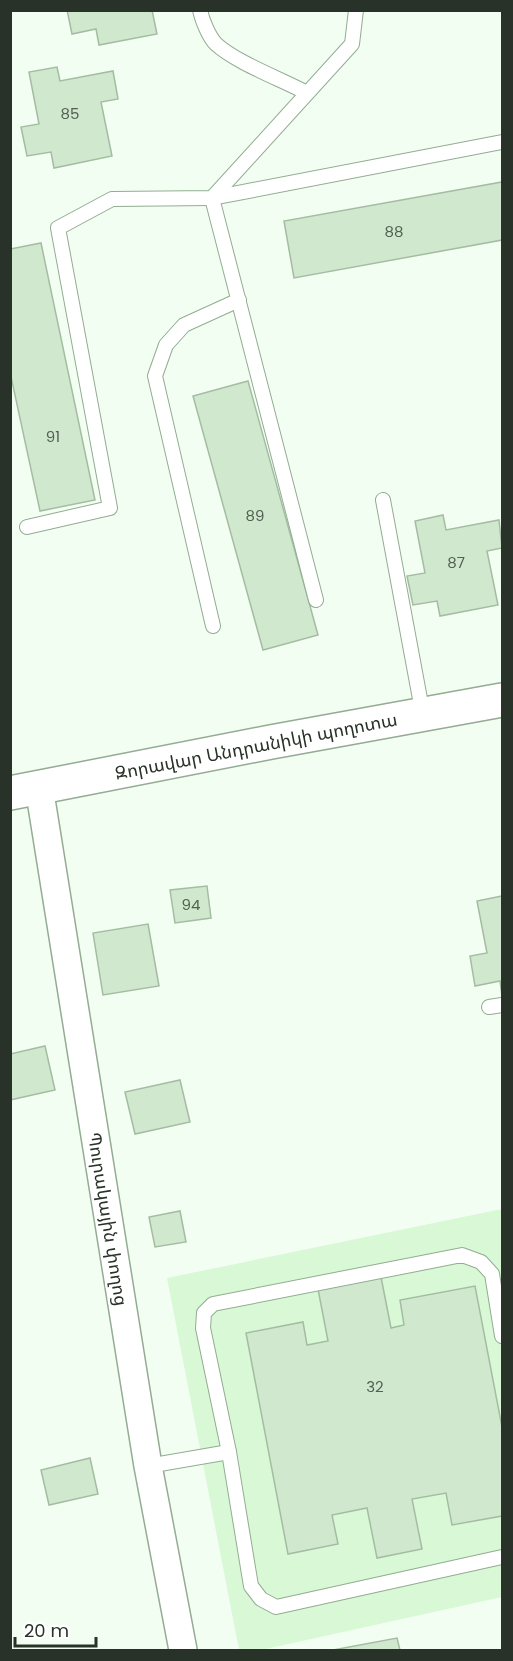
<svg xmlns="http://www.w3.org/2000/svg" width="513" height="1661" font-family="Poppins,'Noto Sans Armenian',sans-serif">
<style>
.built{fill:#d8f8d6}
.building{fill:#d0e9ce;stroke:#a4bda2;stroke-width:1.5}
.lines{fill:none;stroke-linecap:round;stroke-linejoin:round}
.lane-casing{stroke:#93ac92;stroke-width:16}
.street-casing{stroke:#93ac92;stroke-width:30}
.secondary-casing{stroke:#93ac92;stroke-width:36}
.lane{stroke:#fff;stroke-width:14}
.street{stroke:#fff;stroke-width:27}
.secondary{stroke:#fff;stroke-width:33}
.labels{text-anchor:middle;dominant-baseline:central;stroke-width:4.5;stroke-linejoin:round;paint-order:stroke}
.number-label{font-size:15px;fill:#526052}
.street-label{font-size:18px;fill:#283228;stroke:#fff}
</style>
<rect width="100%" height="100%" fill="#f3fef3"/>
<polygon class="built" points="502,1209 502,1597 261,1650 239,1650 167,1278"/>
<g class="building">
<polygon points="67,10 152,10 157,34 99,45 96,29 72,34"/>
<polygon points="57,67 60,81 113,71 118,99 101,102 112,156 54,168 51,152 27,156 21,127 39,124 29,72"/>
<polygon points="502,182 502,240 294,278 284,221"/>
<polygon points="41,243 95,500 40,511 10,372 10,249"/>
<polygon points="248,381 318,635 263,650 193,396"/>
<polygon points="443,515 446,530 499,520 502,548 487,551 498,605 440,616 437,601 413,605 407,576 425,573 415,521"/>
<polygon points="207,886 211,918 175,923 170,890"/>
<polygon points="502,896 502,996 500,981 475,986 470,956 487,953 477,901"/>
<polygon points="148,924 159,986 103,995 93,933"/>
<polygon points="45,1046 55,1090 10,1100 10,1054"/>
<polygon points="180,1080 190,1122 135,1134 125,1092"/>
<polygon points="180,1211 186,1242 155,1247 149,1217"/>
<polygon points="381,1277 391,1328 404,1325 400,1300 475,1286 502,1427 502,1516 452,1525 446,1493 412,1499 422,1549 377,1558 367,1508 332,1515 338,1544 288,1554 246,1333 303,1322 307,1345 328,1341 318,1289"/>
<polygon points="90,1458 98,1494 49,1505 41,1470"/>
<polygon points="397,1638 400,1650 333,1650"/>
</g>
<g class="lines">
<g class="lane-casing">
<g id="lane">
<path d="M200 10C202 20 209 37 216 44 235 62 283 80 307 93"/>
<polyline points="383,500 423,715"/>
<polyline points="27,527 110,508 58,228 112,199 212,198 352,44 356,10"/>
<polyline points="316,600 212,198 502,142"/>
<polyline points="213,626 155,376 166,345 184,325 239,300"/>
<polyline points="489,1007 502,1005"/>
<polyline points="502,1336 492,1274 481,1262 462,1255 213,1304 204,1313 203,1328 229,1452 251,1586 261,1599 276,1607 502,1557"/>
<polyline points="148,1466 229,1452"/>
</g>
</g>
<g class="street-casing">
<polyline id="street" points="39,787 148,1466 183,1650"/>
</g>
<g class="secondary-casing">
<polyline id="secondary" points="10,793 271,742 502,700"/>
</g>
<use href="#lane" class="lane"/>
<use href="#street" class="street"/>
<use href="#secondary" class="secondary"/>
</g>
<g class="labels">
<g class="number-label">
<text x="70" y="113">85</text>
<text x="394" y="231">88</text>
<text x="53" y="436">91</text>
<text x="255" y="515">89</text>
<text x="456" y="562">87</text>
<text x="191" y="904">94</text>
<text x="375" y="1386">32</text>
</g>
<g class="street-label">
<text transform="translate(256 746) rotate(-11)">Զորավար Անդրանիկի պողոտա</text>
<text transform="translate(108 1219) rotate(81)">Պուրակային փողոց</text>
</g>
</g>
<rect width="513" height="1661" fill="none" stroke="#283228" stroke-width="24"/>
<path d="M15 1637v9h81v-9" fill="none" stroke="#283228" stroke-width="3"/>
<text x="24" y="1637" font-size="18" fill="#283228" stroke="#ffffff" stroke-width="4.5" paint-order="stroke">20 m</text>
</svg>
